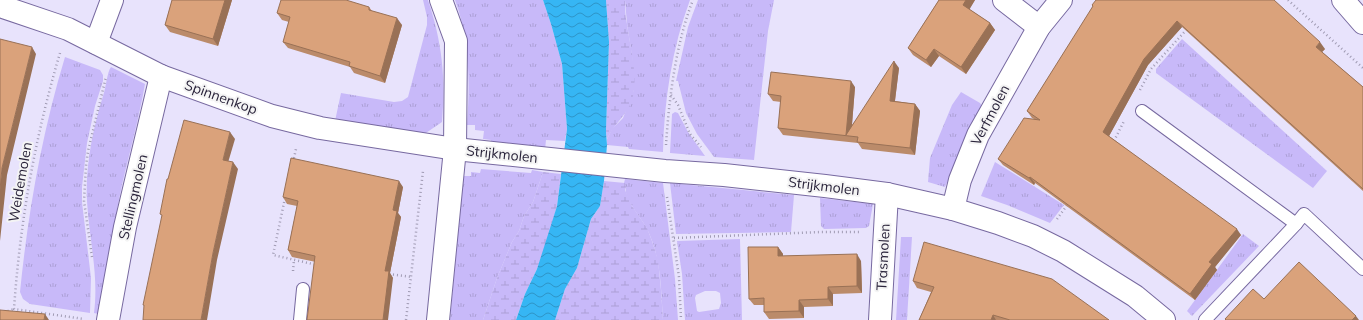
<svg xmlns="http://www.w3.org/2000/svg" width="1363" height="320" font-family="Mulish,sans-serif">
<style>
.grass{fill:url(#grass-tufts);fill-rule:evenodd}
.wetland{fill:url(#wetland-marsh)}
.water{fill:url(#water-waves)}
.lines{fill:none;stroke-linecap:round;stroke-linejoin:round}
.service-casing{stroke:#7769a0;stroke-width:14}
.minor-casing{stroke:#7769a0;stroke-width:24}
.path{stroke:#a09bb3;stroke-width:2.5;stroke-dasharray:1 3;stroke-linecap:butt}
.service{stroke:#fff;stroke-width:12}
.minor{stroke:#fff;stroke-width:22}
.wall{fill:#bb8b6a}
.shaded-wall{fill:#997156}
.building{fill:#daa27b;stroke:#997156}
.labels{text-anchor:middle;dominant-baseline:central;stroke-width:4;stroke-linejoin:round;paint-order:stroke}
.street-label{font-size:14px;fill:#29233a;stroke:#f4f4f4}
</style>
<defs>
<pattern id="grass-tufts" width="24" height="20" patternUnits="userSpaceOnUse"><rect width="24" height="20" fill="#c8b9f9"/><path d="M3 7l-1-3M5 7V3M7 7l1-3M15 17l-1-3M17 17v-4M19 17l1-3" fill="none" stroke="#ac9fd6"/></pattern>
<pattern id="wetland-marsh" width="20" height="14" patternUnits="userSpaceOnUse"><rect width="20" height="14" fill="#c8b9f9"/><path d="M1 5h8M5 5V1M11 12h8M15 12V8" fill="none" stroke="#ac9fd6"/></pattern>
<pattern id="water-waves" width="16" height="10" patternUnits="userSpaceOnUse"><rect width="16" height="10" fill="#36b6f4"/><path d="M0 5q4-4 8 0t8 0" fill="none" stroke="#2e94c7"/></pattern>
</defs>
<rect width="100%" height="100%" fill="#e8e3fc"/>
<g class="grass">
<path d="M423 0H428C442 42 446 78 442 122L420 137 335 121 341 93 394 102 402 101 408 97 427 25V17Z"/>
<path d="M455 0H543L551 24 562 64 567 129 565 141 546 140 545 150 491 144V140L483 139 484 131 475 130V125H467C470 83 470 40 455 0Z"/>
<path d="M625 0H690C672 48 664 101 663 152L629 149 628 147 607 145V139L612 129 623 118 634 90 632 56 627 24Z"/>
<polygon points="698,0 774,0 768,31 754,160 714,157 697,134 686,113 678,81 676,81 688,27"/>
<polygon points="1182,39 1327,171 1313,188 1156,73 1156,69"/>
<path d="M65 57 100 70 103 75V81L95 106 87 143 82 187V202L91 278 90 313 30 304 23 299 20 292C28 212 42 133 65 57Z"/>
<path d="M111 67 145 84C139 118 130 151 122 185 113 228 105 271 98 314L94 313C99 275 89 239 87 201 85 167 93 128 103 96 106 88 107 72 111 67Z"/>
<polygon points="961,92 980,103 982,106 945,187 928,182 930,158 952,105"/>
<polygon points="675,112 678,113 688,132 705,156 670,153 672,114"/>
<polygon points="995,162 1064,205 1050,223 1007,205 981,196"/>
<polygon points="481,169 531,173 532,170 543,172 533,202 524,216 519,231 512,242 497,278 483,320 450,320 463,176 471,176 471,172 480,173"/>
<path d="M625 179 663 183 675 279 678 320H663C661 289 661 255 646 227 641 217 623 198 626 187L624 183Z"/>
<polygon points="670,183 794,195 791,232 676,234"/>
<polygon points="820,198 873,204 869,226 866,228 824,229 821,226"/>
<polygon points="1243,234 1259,246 1192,316 1187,311"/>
<polygon points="901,237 912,237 907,320 896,320"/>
<path d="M740 239 742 320H685L682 274 677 241ZM705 291H716L720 293 721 303 719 309 699 312 697 311 695 298 696 295Z"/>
</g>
<g class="wetland">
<path d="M606 0H625C625 8 625 16 627 24 630 47 639 78 632 100 626 116 614 124 607 139L606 131 609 42Z"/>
<polygon points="543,172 561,174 557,206 549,236 537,269 525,294 516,320 483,320 497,278 512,242 519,231 524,216 533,202"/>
<polygon points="604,181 625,183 626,187 625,190 632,206 647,228 652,241 658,260 661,290 663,320 555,320 565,289 577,268 591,219 600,206"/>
</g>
<polygon class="water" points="543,0 606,0 609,42 606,131 607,145 604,181 600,206 591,219 577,268 565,289 555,320 516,320 525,294 537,269 552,222 557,206 567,129 562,64 551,24"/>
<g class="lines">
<g class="service-casing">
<g id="service">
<polyline points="1142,111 1296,224 1304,214 1363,269"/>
<polyline points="300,320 303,289"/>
<polyline points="1205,320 1296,224"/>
</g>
</g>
<g class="minor-casing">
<g id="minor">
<polyline points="1004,0 1039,27"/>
<polyline points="1343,0 1363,23"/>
<polyline points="0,6 68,29 161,76 272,116 320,128 455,149 665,171 724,175 825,186 887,194 953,209 998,223 1033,236 1063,251 1135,296 1164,320"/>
<polyline points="96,43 112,0"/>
<polyline points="953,209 960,180 978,135 1039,27 1061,0"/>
<polyline points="108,320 125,227 161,76"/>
<polyline points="438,320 455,149 456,41 441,0"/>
<polyline points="880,320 887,194"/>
</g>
</g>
<g class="path">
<polyline points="1288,0 1363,68"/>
<path d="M60 53C35 137 20 222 14 309L84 319"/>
<polyline points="1140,90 1151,69 1187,29"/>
<polyline points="671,95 678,105 690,134 701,147"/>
<polyline points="1114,141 1124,121"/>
<path d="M666 145C669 98 676 43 693 0"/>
<polyline points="293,162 296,149"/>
<polyline points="667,197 679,277 681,320"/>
<polyline points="285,198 273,255 317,265"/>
<polyline points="1057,219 1068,204"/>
<polyline points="674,238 821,232 859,232"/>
<polyline points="92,257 84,201 86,166 88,151 106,77"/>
<polyline points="293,271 294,260"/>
<polyline points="389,274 412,277"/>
<polyline points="0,311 5,312 14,309"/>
<polyline points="406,320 423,171"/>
</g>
<use href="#service" class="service"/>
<use href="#minor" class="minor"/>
</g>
<g class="wall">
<polygon points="172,0 232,0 218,46 170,32 165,25"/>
<polygon points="939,0 975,0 969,9 990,23 995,30 966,74 939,56 931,67 913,55 908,48"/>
<polygon points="1092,5 1325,49 1322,52 1363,87 1363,191 1182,27 1148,65 1109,136 1241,235 1215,267 1217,270 1195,300 1035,183 1034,185 1003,165 998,159 1034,119 1032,118 1027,111 1093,7"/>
<polygon points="369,7 372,11 402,25 385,83 354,73 350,67 288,48 283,42 289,22 282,20 277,13"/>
<polygon points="899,68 895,101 915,104 920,111 915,155 862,149 858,143 783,135 778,128 781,102 773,101 768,94 855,87 852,125"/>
<polygon points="403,187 398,213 401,217 390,273 393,278 292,257 288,250 297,206 287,204 283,197"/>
<polygon points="778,247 783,254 783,256 861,261 862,293 833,294 833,306 804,307 804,318 769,319 764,312 764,305 754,305 749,299"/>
<polygon points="913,281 1109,320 919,320 931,292 917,288"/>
</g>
<g class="shaded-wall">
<polygon points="225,0 232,0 218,46 213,39"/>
<polygon points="966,0 975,0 968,12 963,5"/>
<polygon points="397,18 402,25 385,83 380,76"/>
<polygon points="1177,21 1182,27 1148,65 1108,138 1103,132 1144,59"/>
<polygon points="990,23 995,30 966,74 961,67"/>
<polygon points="1320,42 1325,49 1320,54 1316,47"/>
<polygon points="32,47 36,54 7,175 0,241 0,190 2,168"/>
<polygon points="934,49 939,56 931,67 926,60"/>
<polygon points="894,61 899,68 894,108 890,101"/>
<polygon points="851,81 855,87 851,136 846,135"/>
<polygon points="915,104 920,111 915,155 910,148"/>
<polygon points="230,132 235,139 227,166 223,160"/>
<polygon points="233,162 238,169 217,260 207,320 201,320 213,253"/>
<polygon points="1030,177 1035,183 1034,185 1029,178"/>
<polygon points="399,181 403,187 398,213 401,217 390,273 393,278 388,320 383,320 385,271 393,210"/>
<polygon points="1237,229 1241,235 1215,267 1217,270 1195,300 1190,294 1209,262"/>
<polygon points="778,247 783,254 783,263 778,256"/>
<polygon points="857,254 861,261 862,293 857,286"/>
<polygon points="828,287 833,294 833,306 828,299"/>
<polygon points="799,300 804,307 804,318 799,311"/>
<polygon points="45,314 49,320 44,320"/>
<polygon points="993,315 996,320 991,320"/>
<polygon points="1356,316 1359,320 1352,320"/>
</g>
<g class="building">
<polygon points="172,0 225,0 213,39 165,25"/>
<polygon points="281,0 346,0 369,7 369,10 397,18 380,76 349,66 350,62 283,42 290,17 277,13"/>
<polygon points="939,0 966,0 963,5 990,23 961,67 934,49 926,60 908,48"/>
<polygon points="1096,0 1274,0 1320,42 1316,47 1363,87 1363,189 1177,21 1144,59 1103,132 1237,229 1209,262 1212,264 1190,294 1030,177 1029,178 998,159 1024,118 1040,120 1027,111 1093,6 1092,5"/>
<polygon points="0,39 32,47 2,168 0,190"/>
<polygon points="894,61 890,101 915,104 910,148 857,142 858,137 778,128 781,96 768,94 771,72 851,81 846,135"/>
<polygon points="184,120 230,132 223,160 233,162 213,253 201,320 143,320 144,305 143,305 162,215 160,214 167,179 168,179"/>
<polygon points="291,158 399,181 393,210 397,211 385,271 389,271 383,320 307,320 315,256 288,250 298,201 283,197"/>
<polygon points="924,242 1052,279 1109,320 1010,320 993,315 991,320 919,320 934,287 913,281"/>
<polygon points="748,247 778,247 778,256 857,254 857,286 828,287 828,299 799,300 799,311 764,312 764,298 749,299"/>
<polygon points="1299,262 1356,316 1352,320 1226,320 1225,319 1253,289 1264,299"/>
<polygon points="0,310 45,314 44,320 0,320"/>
</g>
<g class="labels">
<g class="street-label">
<text transform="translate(221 97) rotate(20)">Spinnenkop</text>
<text transform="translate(990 115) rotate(-62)">Verfmolen</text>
<text transform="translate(502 154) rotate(6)">Strijkmolen</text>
<text transform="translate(20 182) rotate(-80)">Weidemolen</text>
<text transform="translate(824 186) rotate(7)">Strijkmolen</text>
<text transform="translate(133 197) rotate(-77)">Stellingmolen</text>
<text transform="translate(883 257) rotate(-87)">Trasmolen</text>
</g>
</g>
</svg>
